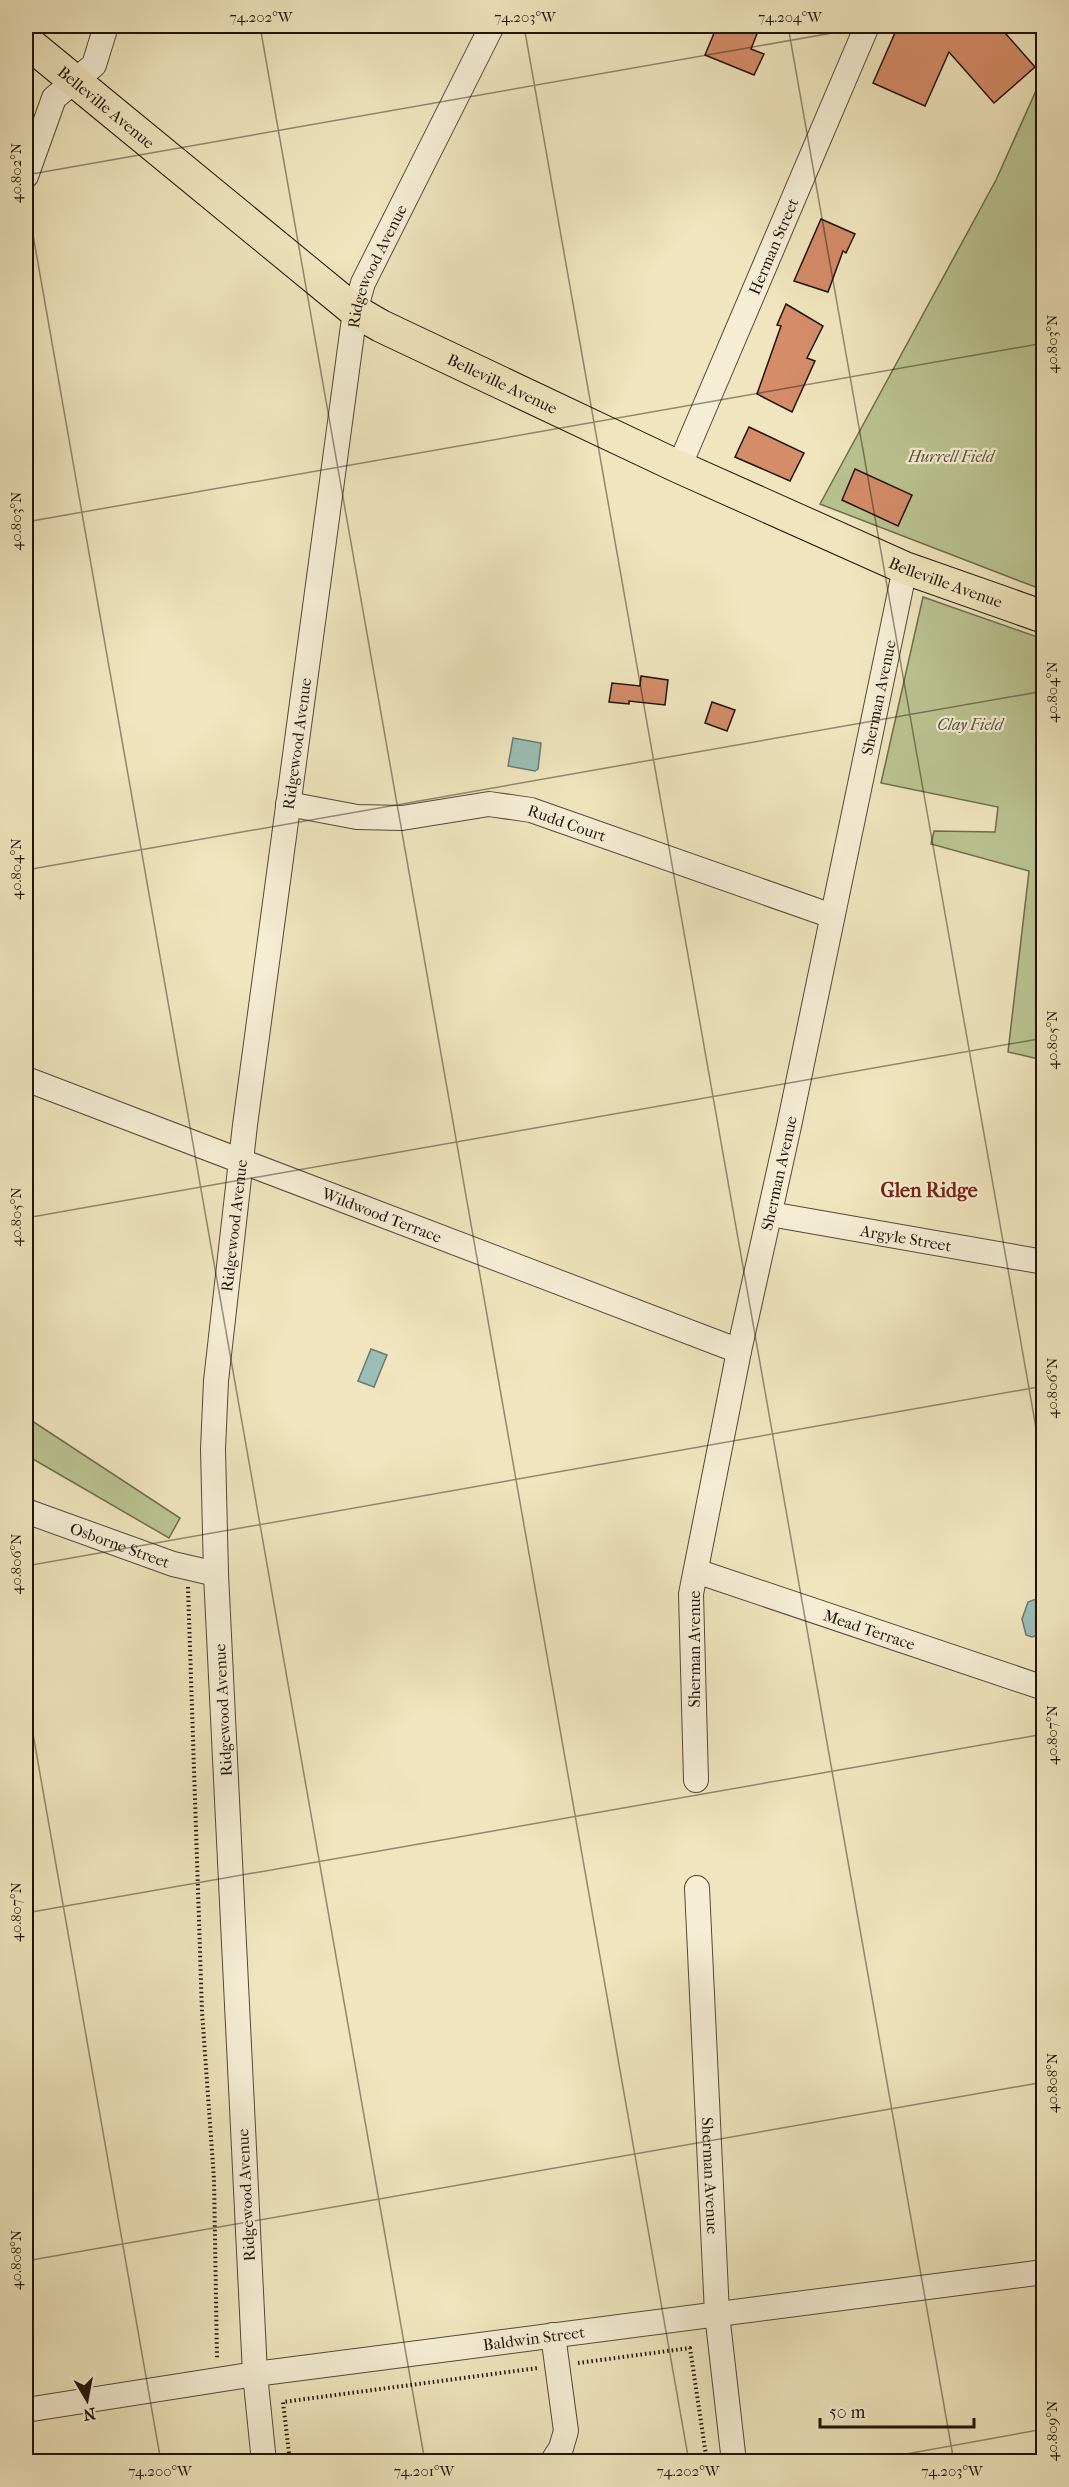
<svg xmlns="http://www.w3.org/2000/svg" width="1069" height="2487" font-family="'IM FELL French Canon',serif">
<style>
.green{fill:#bac491;stroke:#6d6c4e;stroke-width:1.5}
.water{fill:#9bbeb7;stroke:#6a7a72;stroke-width:1.5}
.building{fill:#d48c69;stroke:#20130a;stroke-width:1.5}
.lines{fill:none;stroke-linecap:round;stroke-linejoin:round}
.minor-casing{stroke:#544837;stroke-width:26}
.major-casing{stroke:#20130a;stroke-width:34}
.path{stroke:#20130a;stroke-width:4;stroke-dasharray:1.5 3;stroke-linecap:butt}
.minor{stroke:#f5eed5;stroke-width:24}
.major{stroke:#f0e5be;stroke-width:32}
.ticks{fill:none;stroke:#20130a;stroke-width:1.5;stroke-opacity:0.45}
.labels{text-anchor:middle;dominant-baseline:central;stroke-width:4.5;stroke-linejoin:round;paint-order:stroke}
.street-label{font-size:16px;fill:#20130a;stroke:#f5eed5}
.park-label{font-size:16px;font-style:italic;fill:#565139;stroke:#f5eed5}
.quarter-label{font-size:20px;font-weight:bold;fill:#7a1f14;stroke:#f5eed5}
.neatline{fill:none;stroke:#20130a;stroke-width:2}
.ticks-label{font-size:15px;text-anchor:middle;fill:#20130a}
</style>
<rect width="100%" height="100%" fill="#f0e5be"/>
<filter id="stains"><feTurbulence type="fractalNoise" baseFrequency=".00333" numOctaves="4"/><feColorMatrix values="0 0 0 0 .2 0 0 0 0 .09 0 0 0 0 .02 0 0 0 .5 -.17"/></filter>
<radialGradient id="worn" r=".72"><stop offset=".6" stop-color="#630" stop-opacity="0"/><stop offset="1" stop-color="#630" stop-opacity=".3"/></radialGradient>
<g class="green">
<polygon points="1043,75 1043,590 820,504 996,180"/>
<polygon points="923,597 1043,639 1043,1060 1008,1052 1029,871 931,844 934,831 995,832 998,807 881,783"/>
<polygon points="26,1417 180,1518 169,1538 26,1455"/>
</g>
<g class="water">
<polygon points="513,738 541,743 538,769 535,771 508,766"/>
<polygon points="371,1349 387,1355 374,1387 358,1381"/>
<polygon points="1036,1599 1043,1603 1043,1614 1040,1619 1038,1635 1032,1637 1026,1635 1022,1619 1028,1602"/>
</g>
<g class="building">
<polygon points="717,26 760,26 751,49 764,54 754,75 705,55"/>
<polygon points="898,26 999,26 1035,67 994,103 949,52 925,106 873,83"/>
<polygon points="821,219 855,234 846,253 843,251 828,292 794,281"/>
<polygon points="786,304 823,326 807,358 815,361 792,412 757,394 781,326 777,325"/>
<polygon points="749,427 804,453 790,481 735,457"/>
<polygon points="855,469 912,495 898,526 842,500"/>
<polygon points="641,676 668,680 665,705 629,701 629,704 609,702 612,683 640,686"/>
<polygon points="712,702 735,710 727,731 705,723"/>
</g>
<g class="lines">
<g class="minor-casing">
<g id="minor">
<polyline points="26,176 54,98 94,65 106,26"/>
<path id="s1" d="M679 467 867 26"/>
<path id="s2" d="M288 804 357 817 402 818 489 804 531 810 832 916"/>
<path id="s3" d="M26 1079 739 1351"/>
<path id="s4" d="M770 1214 1044 1262"/>
<path id="s5" d="M26 1511 173 1564 216 1574"/>
<path id="s6" d="M696 1571 1044 1688"/>
<path id="s7" d="M696 1780 691 1594 739 1351 789 1126 905 568"/>
<path id="s8" d="M697 1888 717 2314 734 2462"/>
<path id="s9" d="M26 2410 255 2374 1044 2272"/>
<path id="s10" d="M264 2462 255 2374 216 1574 213 1449 216 1381 245 1125 355 311 363 283 492 26"/>
<polyline points="552,2462 561,2448 566,2431 553,2335"/>
</g>
</g>
<g class="major-casing">
<g id="major">
<path id="s11" d="M26 41 355 311 381 326 679 467 905 568 1044 617"/>
</g>
</g>
<g class="path">
<polyline points="188,1587 202,2012 214,2179 217,2359"/>
<polyline points="578,2363 690,2348 707,2462"/>
<polyline points="290,2462 283,2402 538,2368"/>
</g>
<use href="#minor" class="minor"/>
<use href="#major" class="major"/>
</g>
<path class="ticks" d="M260 26 689 2462M524 26 954 2462M788 26 1044 1473M26 175 872 26M26 195 425 2462M26 522 1044 343M26 870 1044 691M26 1218 1044 1038M26 1566 1044 1386M26 1694 161 2462M26 1913 1044 1734M26 2261 1044 2082M862 2462 1044 2429"/>
<g class="labels">
<g class="street-label">
<text stroke="none"><textPath href="#s11" startOffset="104">Belleville Avenue</textPath></text>
<text stroke="none"><textPath href="#s1" startOffset="240">Herman Street</textPath></text>
<text stroke="none"><textPath href="#s10" startOffset="2211">Ridgewood Avenue</textPath></text>
<text stroke="none"><textPath href="#s11" startOffset="590">Belleville Avenue</textPath></text>
<text stroke="none"><textPath href="#s11" startOffset="1076">Belleville Avenue</textPath></text>
<text stroke="none"><textPath href="#s7" startOffset="1102">Sherman Avenue</textPath></text>
<text stroke="none"><textPath href="#s10" startOffset="1725">Ridgewood Avenue</textPath></text>
<text stroke="none"><textPath href="#s2" startOffset="284">Rudd Court</textPath></text>
<text stroke="none"><textPath href="#s7" startOffset="616">Sherman Avenue</textPath></text>
<text stroke="none"><textPath href="#s3" startOffset="381">Wildwood Terrace</textPath></text>
<text stroke="none"><textPath href="#s10" startOffset="1239">Ridgewood Avenue</textPath></text>
<text stroke="none"><textPath href="#s4" startOffset="138">Argyle Street</textPath></text>
<text stroke="none"><textPath href="#s5" startOffset="100">Osborne Street</textPath></text>
<text stroke="none"><textPath href="#s6" startOffset="183">Mead Terrace</textPath></text>
<text transform="translate(694 1649) rotate(-90)">Sherman Avenue</text>
<text transform="translate(223 1710) rotate(-93)">Ridgewood Avenue</text>
<text stroke="none"><textPath href="#s8" startOffset="288">Sherman Avenue</textPath></text>
<text transform="translate(246 2195) rotate(-93)">Ridgewood Avenue</text>
<text stroke="none"><textPath href="#s9" startOffset="513">Baldwin Street</textPath></text>
</g>
<g class="park-label">
<text x="951" y="456">Hurrell Field</text>
<text x="970" y="724">Clay Field</text>
</g>
<g class="quarter-label">
<text x="929" y="1190">Glen Ridge</text>
</g>
</g>
<rect width="1069" height="2487" fill="none" stroke="#f0e5be" stroke-width="66"/>
<g transform="translate(87 2400) rotate(170)" stroke="#f5eed5" stroke-width="4.5" paint-order="stroke">
<path d="M0-4.5L10 22L0 15L-10 22Z" fill="#20130a"/>
<text y="-9" font-size="16" font-weight="bold" text-anchor="middle" fill="#20130a">N</text>
</g>
<path d="M820 2418v9h154v-9" fill="none" stroke="#20130a" stroke-width="3"/>
<text x="829" y="2418" font-size="18" fill="#20130a" stroke="#f5eed5" stroke-width="4.5" paint-order="stroke">50 m</text>
<rect x="33" y="33" width="1003" height="2421" class="neatline"/>
<g class="ticks-label">
<text x="261" y="22">74.202°W</text>
<text x="525" y="22">74.203°W</text>
<text x="790" y="22">74.204°W</text>
<text transform="translate(16 173) rotate(-90)" y="5">40.802°N</text>
<text transform="translate(1052 344) rotate(-90)" y="5">40.803°N</text>
<text transform="translate(16 521) rotate(-90)" y="5">40.803°N</text>
<text transform="translate(1052 692) rotate(-90)" y="5">40.804°N</text>
<text transform="translate(16 869) rotate(-90)" y="5">40.804°N</text>
<text transform="translate(1052 1040) rotate(-90)" y="5">40.805°N</text>
<text transform="translate(16 1217) rotate(-90)" y="5">40.805°N</text>
<text transform="translate(1052 1388) rotate(-90)" y="5">40.806°N</text>
<text transform="translate(16 1564) rotate(-90)" y="5">40.806°N</text>
<text transform="translate(1052 1735) rotate(-90)" y="5">40.807°N</text>
<text transform="translate(16 1912) rotate(-90)" y="5">40.807°N</text>
<text transform="translate(1052 2083) rotate(-90)" y="5">40.808°N</text>
<text transform="translate(16 2260) rotate(-90)" y="5">40.808°N</text>
<text transform="translate(1052 2431) rotate(-90)" y="5">40.809°N</text>
<text x="160" y="2476">74.200°W</text>
<text x="424" y="2476">74.201°W</text>
<text x="688" y="2476">74.202°W</text>
<text x="952" y="2476">74.203°W</text>
</g>
<rect width="100%" height="100%" filter="url(#stains)"/>
<rect width="100%" height="100%" fill="url(#worn)"/>
</svg>
